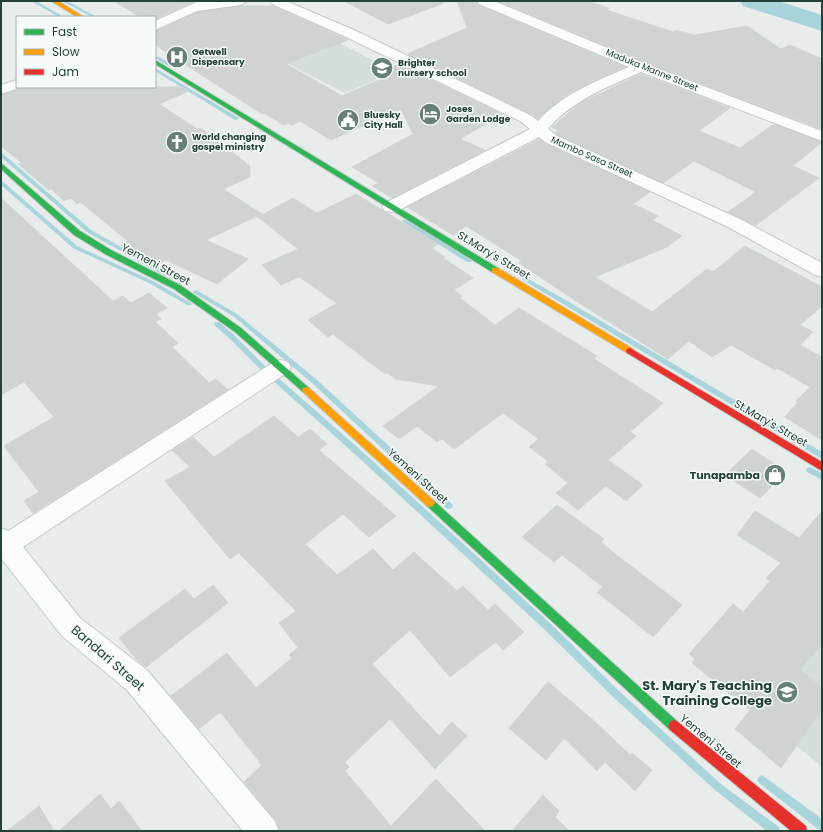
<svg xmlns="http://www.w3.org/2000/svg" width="823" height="832" font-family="Poppins,sans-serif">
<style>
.built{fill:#d6dedb}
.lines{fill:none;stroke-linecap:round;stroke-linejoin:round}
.stream{fill:#a9d4db;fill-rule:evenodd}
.river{fill:#a9d4db;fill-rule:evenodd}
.building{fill:#cfd4d2;stroke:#d1d6d4}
.street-casing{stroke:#c5cac8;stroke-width:2}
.fast-casing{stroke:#c3cbc8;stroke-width:2}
.slow-casing{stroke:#c3cbc8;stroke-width:2}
.jam-casing{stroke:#c3cbc8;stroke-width:2}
.street{fill:#fcfcfc;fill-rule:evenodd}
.fast{fill:#30b455;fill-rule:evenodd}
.slow{fill:#ff9f0a;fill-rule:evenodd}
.jam{fill:#e5322d;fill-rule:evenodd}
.labels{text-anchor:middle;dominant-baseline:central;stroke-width:3;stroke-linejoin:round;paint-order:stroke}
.far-poi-label{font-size:9px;font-weight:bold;fill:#24423a;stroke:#f7fbf9;text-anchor:start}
.far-street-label{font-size:9px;fill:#24423a;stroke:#f7fbf9}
.street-label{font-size:11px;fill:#24423a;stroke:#f7fbf9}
.poi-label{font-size:11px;font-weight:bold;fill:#24423a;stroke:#f7fbf9;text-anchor:end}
.near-street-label{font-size:13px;fill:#24423a;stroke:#f7fbf9}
.near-poi-label{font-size:13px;font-weight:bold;fill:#24423a;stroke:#f7fbf9;text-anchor:end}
</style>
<rect width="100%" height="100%" fill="#e8edeb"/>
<g class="built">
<polygon points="333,33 347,40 341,44 381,64 369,69 382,77 345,93 275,57"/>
<polygon points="822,609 822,767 744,701"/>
</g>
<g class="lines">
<g class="stream">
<polygon points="31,1 36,1 64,17 59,17"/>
<polygon points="62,1 67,1 97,17 92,17"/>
<polygon points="155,55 174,65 174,66 170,67 155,58"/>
<polygon points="155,68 239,118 239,119 235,120 155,71"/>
<polygon points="1,152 91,230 169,274 169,276 165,276 87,232 1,157"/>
<polygon points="1,180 77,246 155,282 191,303 192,304 191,305 187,305 151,284 73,248 1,185"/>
<polygon points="405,219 471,260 472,261 471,262 467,262 403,222 402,221"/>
<polygon points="525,277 564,299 822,452 822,459 523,280 522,279"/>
<polygon points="196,290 237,314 316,379 452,504 453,506 452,508 449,509 446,508 312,383 233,316 194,293 193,292 194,291"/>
<polygon points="215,322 219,322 233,334 266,367 267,369 266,371 262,371 229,338 215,326 214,324"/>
<polygon points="271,375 275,375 364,453 551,624 618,690 721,784 779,827 780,831 767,831 715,790 612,696 545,630 358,457 271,379 270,377"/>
<polygon points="810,467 822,473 822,480 807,472 806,470 807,468"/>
<polygon points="762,775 822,819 822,830 818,829 759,783 757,780 759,777"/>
</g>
<polygon class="river" points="740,1 778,1 822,15 822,31 743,6"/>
</g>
<g class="building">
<polygon points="114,1 195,1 155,19 155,17 140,17"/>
<polygon points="344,1 444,1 444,3 388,24"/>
<polygon points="457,1 476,1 478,5 625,67 568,94 538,119 531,114 408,55 409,53 467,28"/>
<polygon points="498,1 587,1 609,8 606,10 673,32 675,30 695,35 747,26 781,49 790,45 822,59 822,129 647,63"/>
<polygon points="242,6 273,6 348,40 286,64 342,96 386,77 379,73 399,64 502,114 460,139 485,150 392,198 372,186 379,183 352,167 413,134 401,109 331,140 300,121 292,125 288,123 284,125 264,113 262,114 155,45 155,31 197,12"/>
<polygon points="641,74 730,108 699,131 740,148 774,124 822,142 793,166 819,178 755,226 728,212 756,192 694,161 663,183 558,135 555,132 559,131 552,127 580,103"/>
<polygon points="23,87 183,87 189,91 159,104 197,129 201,128 250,166 250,177 223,189 262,214 206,240 248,259 217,284 166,260 156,266 124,242 128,241 80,202 77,204 71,198 64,201 51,189 49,190 18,164 22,163 1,146 1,95"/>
<polygon points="540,139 544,143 650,192 633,204 658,216 652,220 682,236 667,247 595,277 652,312 707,269 713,272 745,246 822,287 822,306 800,325 813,332 800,345 822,357 822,440 785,417 798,402 796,401 810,387 777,368 775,370 731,345 712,357 689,341 668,359 576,301 519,263 522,261 466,226 453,235 407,207"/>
<polygon points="356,194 438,244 432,248 445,257 443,258 473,278 454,290 462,296 460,298 495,325 519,308 597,356 594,359 663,403 630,432 636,436 608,460 643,485 626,501 606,486 578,510 556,493 568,483 545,464 548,461 529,447 539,439 503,413 454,449 442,439 437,442 417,426 399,439 383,426 439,386 396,379 387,373 385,374 333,334 328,337 308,320 337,303 299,277 281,285 262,265 298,249 258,217 293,198 317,213"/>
<polygon points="1,198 113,301 123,296 131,303 149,293 167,308 156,314 161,319 155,322 178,343 172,347 209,383 216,379 228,390 33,513 24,501 39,492 4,446 54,417 24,382 1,395"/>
<polygon points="274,416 298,437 310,429 327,444 319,450 396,516 369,537 343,514 305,544 337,575 373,549 393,570 414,552 457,591 463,586 488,610 495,604 524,632 503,650 496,642 450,677 410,630 372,664 439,736 452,722 467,736 435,769 390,719 345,762 349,767 345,771 391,826 436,779 485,831 280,831 275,819 244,782 262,765 220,712 199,729 171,696 227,653 256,688 292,658 289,655 298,648 279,623 296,611 239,553 230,559 165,481 190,467 172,450 193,437 214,457"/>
<polygon points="752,449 787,472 760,498 725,475"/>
<polygon points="557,505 604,539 601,542 614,553 682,605 653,637 597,592 603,587 562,555 554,562 522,537"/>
<polygon points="755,511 799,538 822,511 822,644 800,670 822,687 822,710 781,768 735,729 750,710 692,663 695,659 689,654 733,604 743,612 770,581 766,578 781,563 737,535"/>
<polygon points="213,585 228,603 146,667 138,661 119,638 185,589 194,599"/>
<polygon points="548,682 593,720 630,755 632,753 652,770 635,791 605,762 597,771 564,738 546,760 509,728"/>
<polygon points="100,794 111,809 119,801 142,831 59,831"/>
<polygon points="543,795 559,811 555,817 569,831 512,831"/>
<polygon points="39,806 54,831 7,831"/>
</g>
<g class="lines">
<g class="street-casing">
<g id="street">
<polygon points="199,1 247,1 241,5 197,11 155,30 155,21"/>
<path d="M270 1H286L354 30 530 115 538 121C562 94 597 81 629 67L479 4 477 1H494L646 64 822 131V141L641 72C608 87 572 100 548 129L557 136 740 219 822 263V277L815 275 728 227 545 142 539 137 397 211 391 212 385 211 382 207 385 203 530 129 520 121 344 36 272 4Z"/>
<polygon points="17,80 17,87 22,87 1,94 1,85"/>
<polygon points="281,360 288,362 291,367 288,372 23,547 80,618 147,670 274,820 279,831 243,831 127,690 62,636 1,558 1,528 8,531 274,362"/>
</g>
</g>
<g class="fast-casing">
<g id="fast">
<polygon points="155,60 498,268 499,270 498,272 492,272 155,64"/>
<polygon points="1,163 80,231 111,250 180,285 241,328 309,388 310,390 309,392 303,392 235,332 174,289 105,254 74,235 1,169"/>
<polygon points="430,499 433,500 678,722 680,726 678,730 674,732 670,730 427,506 425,503 427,500"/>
</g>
</g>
<g class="slow-casing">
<g id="slow">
<polygon points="51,1 58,1 84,17 77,17"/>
<polygon points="492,268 498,268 633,349 634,351 633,353 627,353 492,272"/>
<polygon points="306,387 309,388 433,500 435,503 433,506 430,507 427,506 303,392 302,390 303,388"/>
</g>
</g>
<g class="jam-casing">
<g id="jam">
<polygon points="630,348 822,462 822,471 627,353 626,351 627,349"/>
<polygon points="674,720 678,722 806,826 807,831 791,831 670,730 668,726 670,722"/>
</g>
</g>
<use href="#street" class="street"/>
<use href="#fast" class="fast"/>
<use href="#slow" class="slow"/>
<use href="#jam" class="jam"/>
</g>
<defs>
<g id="hospital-disc" transform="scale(1.15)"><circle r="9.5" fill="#697e78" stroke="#f7fbf9"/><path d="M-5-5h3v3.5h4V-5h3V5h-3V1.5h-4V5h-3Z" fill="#fff"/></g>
<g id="school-disc" transform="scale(1.15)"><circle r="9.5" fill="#697e78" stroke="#f7fbf9"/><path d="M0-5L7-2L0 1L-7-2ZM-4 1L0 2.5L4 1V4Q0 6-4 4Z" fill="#fff"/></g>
<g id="hotel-disc" transform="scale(1.15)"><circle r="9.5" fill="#697e78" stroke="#f7fbf9"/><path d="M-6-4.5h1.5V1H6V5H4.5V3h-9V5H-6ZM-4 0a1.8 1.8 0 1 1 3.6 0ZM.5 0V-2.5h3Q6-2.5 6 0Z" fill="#fff"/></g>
<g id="civic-disc" transform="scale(1.15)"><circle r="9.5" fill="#697e78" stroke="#f7fbf9"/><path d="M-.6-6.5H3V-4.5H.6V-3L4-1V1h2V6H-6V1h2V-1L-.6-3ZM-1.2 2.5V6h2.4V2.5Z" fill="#fff"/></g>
<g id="church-disc" transform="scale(1.15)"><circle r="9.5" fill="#697e78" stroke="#f7fbf9"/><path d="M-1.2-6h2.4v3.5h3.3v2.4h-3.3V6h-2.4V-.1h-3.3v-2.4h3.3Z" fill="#fff"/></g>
<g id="shop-disc" transform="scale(1.15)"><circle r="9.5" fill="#697e78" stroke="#f7fbf9"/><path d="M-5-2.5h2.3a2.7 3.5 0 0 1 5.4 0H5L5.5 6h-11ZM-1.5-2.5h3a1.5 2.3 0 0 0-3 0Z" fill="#fff"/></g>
<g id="university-disc" transform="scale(1.15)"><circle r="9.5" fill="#697e78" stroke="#f7fbf9"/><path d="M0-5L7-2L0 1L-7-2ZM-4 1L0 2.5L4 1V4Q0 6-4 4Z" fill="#fff"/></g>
</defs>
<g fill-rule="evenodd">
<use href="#hospital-disc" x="177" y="57"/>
<use href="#school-disc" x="382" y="68"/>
<use href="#hotel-disc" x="430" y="114"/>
<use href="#civic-disc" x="348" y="120"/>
<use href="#church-disc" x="177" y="142"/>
<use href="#shop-disc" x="775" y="475"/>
<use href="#university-disc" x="787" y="692"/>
</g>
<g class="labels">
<g class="far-poi-label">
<text x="192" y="52">Getwell<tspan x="192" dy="10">Dispensary</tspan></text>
<text x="398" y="63">Brighter<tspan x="398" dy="10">nursery school</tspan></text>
<text x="446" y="109">Joses<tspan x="446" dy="10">Garden Lodge</tspan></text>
<text x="364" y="115">Bluesky<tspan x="364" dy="10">City Hall</tspan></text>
<text x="192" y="137">World changing<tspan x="192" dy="10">gospel ministry</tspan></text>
</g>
<g class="far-street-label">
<text transform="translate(652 70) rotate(22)">Maduka Manne Street</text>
<text transform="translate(592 157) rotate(24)">Mambo Sasa Street</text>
</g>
<g class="street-label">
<text transform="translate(494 255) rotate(31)">St.Mary's Street</text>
<text transform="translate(156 264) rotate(28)">Yemeni Street</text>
<text transform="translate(771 423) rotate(30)">St.Mary's Street</text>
<text transform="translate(418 476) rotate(42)">Yemeni Street</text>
<text transform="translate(711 741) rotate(40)">Yemeni Street</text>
</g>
<g class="poi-label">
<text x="760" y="475">Tunapamba</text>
</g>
<g class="near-street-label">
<text transform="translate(108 658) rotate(41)">Bandari Street</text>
</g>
<g class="near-poi-label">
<text x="772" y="685">St. Mary's Teaching<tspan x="772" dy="15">Training College</tspan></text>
</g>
</g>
<rect width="823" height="832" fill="none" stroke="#24423a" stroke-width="4"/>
<rect x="16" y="16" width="140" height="72" fill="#f7fbf9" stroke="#a3b1ad"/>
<rect x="24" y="29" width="20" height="6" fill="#30b455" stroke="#a3b1ad"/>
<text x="52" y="36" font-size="12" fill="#24423a">Fast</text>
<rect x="24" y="49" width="20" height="6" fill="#ff9f0a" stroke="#a3b1ad"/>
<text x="52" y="56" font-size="12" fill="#24423a">Slow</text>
<rect x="24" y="69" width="20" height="6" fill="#e5322d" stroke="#a3b1ad"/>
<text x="52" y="76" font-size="12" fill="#24423a">Jam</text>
</svg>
